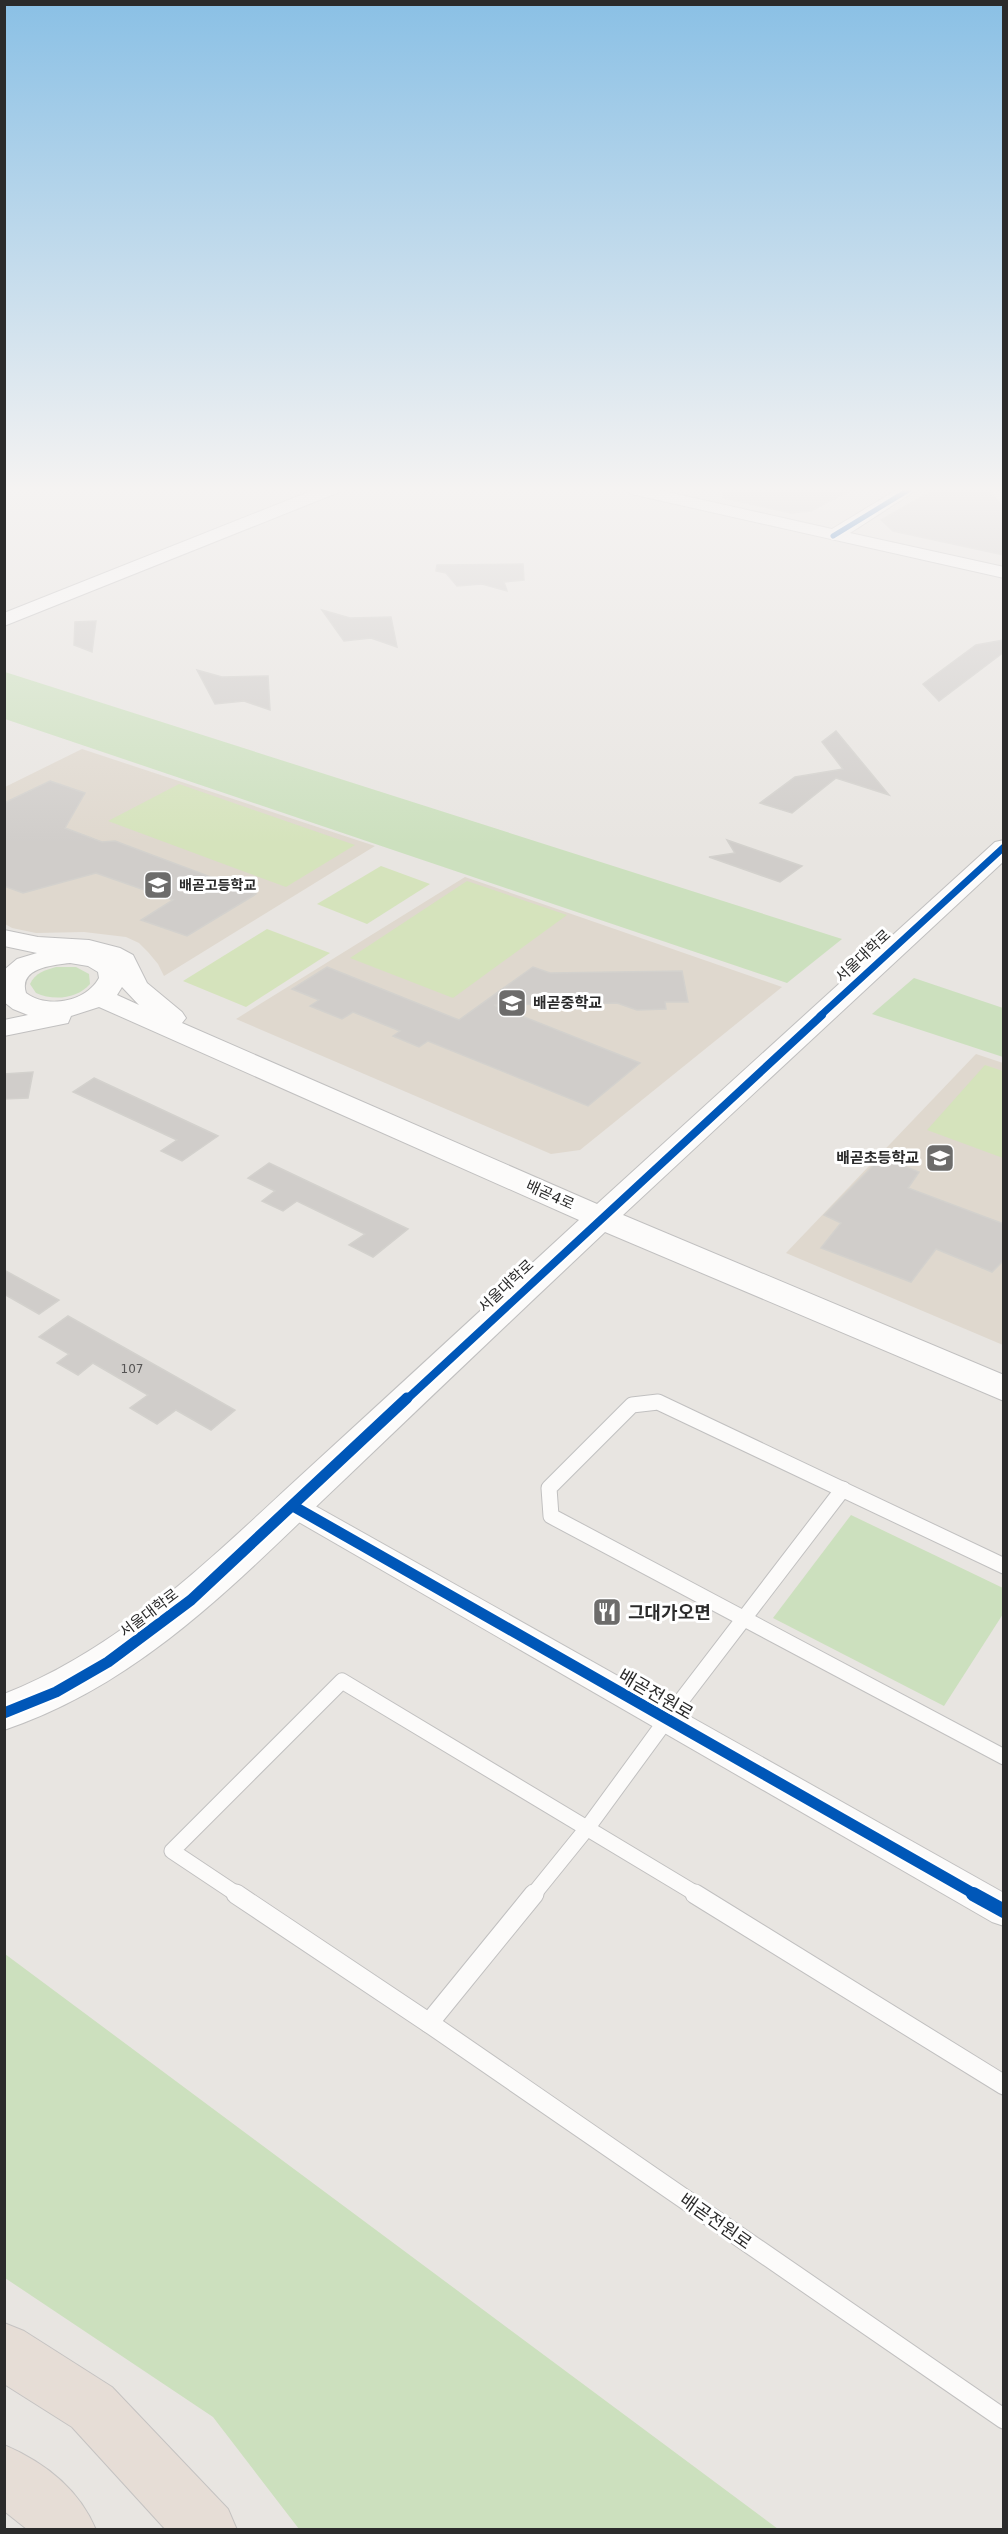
<svg xmlns="http://www.w3.org/2000/svg" width="1008" height="2534" font-family="'DejaVu Sans','Noto Sans KR',sans-serif">
<style>
.education{fill:#dfd8ce}
.green{fill:#cce0be}
.pitch{fill:#d5e3bc}
.building{fill:#d0cdca;stroke:#d3d1cd;stroke-width:1.5}
.lines{fill:none;stroke-linecap:round;stroke-linejoin:round}
.lane-far1-casing{stroke:#c1c0c0;stroke-width:17}
.lane-casing{stroke:#c1c0c0;stroke-width:21}
.street-casing{stroke:#c1c0c0;stroke-width:2}
.secondary-casing{stroke:#c1c0c0;stroke-width:2}
.highway-casing{stroke:#c5c3c2;stroke-width:2}
.lane-far1{stroke:#fcfbfa;stroke-width:15}
.lane{stroke:#fcfbfa;stroke-width:19}
.street{fill:#fcfbfa;fill-rule:evenodd}
.secondary{fill:#fcfbfa;fill-rule:evenodd}
.highway{fill:#e6ddd6;fill-rule:evenodd}
.cycleway-far4-casing{stroke:#fff;stroke-width:8}
.cycleway-far3-casing{stroke:#fff;stroke-width:10}
.cycleway-far2-casing{stroke:#fff;stroke-width:12}
.cycleway-far1-casing{stroke:#fff;stroke-width:15}
.cycleway-casing{stroke:#fff;stroke-width:18}
.cycleway-far4{stroke:#0057b8;stroke-width:5}
.cycleway-far3{stroke:#0057b8;stroke-width:7}
.cycleway-far2{stroke:#0057b8;stroke-width:8}
.cycleway-far1{stroke:#0057b8;stroke-width:11}
.cycleway{stroke:#0057b8;stroke-width:14}
.labels{text-anchor:middle;dominant-baseline:central;stroke-width:6;stroke-linejoin:round;paint-order:stroke}
.number-label{font-size:12px;fill:#555454}
.far-poi-label{font-size:14px;font-weight:bold;fill:#2b2b2b;stroke:#fff;text-anchor:start}
.street-label{font-size:15px;fill:#2b2b2b;stroke:#fff}
.poi-label{font-size:15px;font-weight:bold;fill:#2b2b2b;stroke:#fff;text-anchor:start}
.near-poi-label{font-size:18px;font-weight:bold;fill:#2b2b2b;stroke:#fff;text-anchor:start}
.near-street-label{font-size:18px;fill:#2b2b2b;stroke:#fff}
</style>
<rect width="100%" height="100%" fill="#e8e5e1"/>
<g class="education">
<polygon points="82,749 375,846 164,976 158,964 148,952 139,943 126,937 84,932 36,933 12,928 5,924 5,787"/>
<polygon points="465,877 782,987 580,1150 551,1154 236,1019"/>
<polygon points="976,1054 1003,1063 1003,1345 786,1253"/>
</g>
<g class="green">
<polygon points="5,672 842,939 787,983 5,719"/>
<path d="M56 967H76L89 974 90 984C77 999 53 1001 36 993L30 984C35 973 45 970 56 967Z"/>
<polygon points="914,978 1003,1008 1003,1057 872,1014"/>
<polygon points="851,1515 1003,1588 1003,1614 944,1706 773,1618"/>
<polygon points="4,1954 5,1954 778,2529 299,2529 213,2417 5,2278"/>
</g>
<g class="pitch">
<polygon points="179,784 355,845 286,887 108,821"/>
<polygon points="381,866 430,884 367,924 317,904"/>
<polygon points="467,881 567,915 453,998 350,958"/>
<polygon points="267,929 330,953 246,1007 183,981"/>
<polygon points="985,1065 1003,1071 1003,1158 927,1130"/>
</g>
<g class="building">
<polygon points="724,489 853,489 811,511 791,513 723,498"/>
<polygon points="935,489 987,489 1004,507 1004,555 893,531 881,520"/>
<polygon points="523,564 524,580 504,582 507,591 482,584 457,586 446,573 436,571 437,565"/>
<polygon points="322,610 350,618 391,617 397,647 371,638 344,641"/>
<polygon points="96,621 92,652 74,645 75,622"/>
<polygon points="1004,640 1004,652 939,701 923,684 976,645"/>
<polygon points="197,670 222,677 268,676 270,710 244,701 215,704"/>
<polygon points="836,731 889,795 836,778 792,813 760,803 795,777 843,769 822,742"/>
<polygon points="50,781 85,793 65,828 102,842 115,841 256,894 187,936 141,920 173,900 96,873 23,893 4,886 4,803"/>
<polygon points="727,840 802,866 780,882 709,857 735,853"/>
<polygon points="327,967 459,1020 533,967 550,973 682,971 688,1002 665,1002 666,1009 637,1010 617,1003 494,1005 640,1063 588,1106 428,1041 419,1047 393,1036 400,1031 353,1012 342,1019 310,1006 319,1000 292,989"/>
<polygon points="33,1072 28,1098 4,1099 4,1074"/>
<polygon points="94,1078 218,1136 182,1161 161,1151 177,1140 73,1092"/>
<polygon points="882,1157 919,1172 908,1188 1004,1224 1004,1260 992,1272 936,1249 911,1282 821,1248 841,1223 824,1215"/>
<polygon points="269,1163 408,1229 373,1257 349,1245 365,1234 297,1201 283,1211 262,1201 275,1191 248,1178"/>
<polygon points="4,1270 59,1300 39,1314 4,1294"/>
<polygon points="68,1316 235,1410 211,1430 176,1410 157,1424 130,1408 148,1395 93,1363 78,1375 57,1363 69,1354 39,1337"/>
</g>
<g class="lines">
<g class="lane-far1-casing">
<g id="lane-far1">
<polyline points="1004,1566 658,1402 632,1405 549,1488 551,1516 1004,1757"/>
<polyline points="238,1895 172,1851 342,1681 698,1895"/>
<polyline points="533,1895 588,1827 667,1719 843,1489"/>
</g>
</g>
<g class="lane-casing">
<g id="lane">
<polyline points="236,1894 429,2023 1004,2419"/>
<polyline points="695,1894 1004,2085"/>
<polyline points="429,2023 534,1894"/>
</g>
</g>
<g class="street-casing">
<polygon id="street" points="293,1496 303,1499 1004,1893 1004,1926 992,1922 283,1513 279,1506 283,1499"/>
</g>
<g class="secondary-casing">
<g id="secondary">
<polygon points="316,489 339,489 337,493 4,626 4,613"/>
<polygon points="623,489 654,489 832,529 898,489 918,489 850,533 1004,567 1004,578 631,494"/>
<path d="M1004 840V861L623 1215 1004 1375V1401L605 1232C518 1314 432 1396 345 1479 240 1578 144 1683 4 1730V1694C124 1647 215 1554 308 1469 399 1386 489 1303 579 1220L99 1007 71 1016 68 1023 4 1036V1020L28 1015 13 1009 4 1002V970L17 959 37 953 4 946V930L38 937 89 940 120 948 133 955 147 983 182 1012 186 1018 182 1023 597 1204 995 842ZM70 963 88 966 98 972 99 978C86 1002 47 1009 26 993 18 968 53 965 70 963ZM122 987 139 1005 117 995Z"/>
</g>
</g>
<g class="highway-casing">
<g id="highway">
<polygon points="4,2323 24,2331 112,2387 228,2509 237,2530 166,2530 72,2427 4,2384"/>
<path d="M4 2445C44 2462 79 2489 96 2530H28L4 2511Z"/>
</g>
</g>
<use href="#lane-far1" class="lane-far1"/>
<use href="#lane" class="lane"/>
<use href="#street" class="street"/>
<use href="#secondary" class="secondary"/>
<use href="#highway" class="highway"/>
<g class="cycleway-far4-casing">
<polyline id="cycleway-far4" points="833,536 910,489"/>
</g>
<g class="cycleway-far3-casing">
<polyline id="cycleway-far3" points="820,1016 1004,847"/>
</g>
<g class="cycleway-far2-casing">
<polyline id="cycleway-far2" points="406,1400 822,1015"/>
</g>
<g class="cycleway-far1-casing">
<g id="cycleway-far1">
<polyline points="293,1506 976,1895"/>
<polyline points="4,1713 56,1692 108,1662 191,1600 407,1398"/>
</g>
</g>
<g class="cycleway-casing">
<polyline id="cycleway" points="973,1894 1004,1911"/>
</g>
<use href="#cycleway-far4" class="cycleway-far4"/>
<use href="#cycleway-far3" class="cycleway-far3"/>
<use href="#cycleway-far2" class="cycleway-far2"/>
<use href="#cycleway-far1" class="cycleway-far1"/>
<use href="#cycleway" class="cycleway"/>
</g>
<linearGradient id="sky" x2="0" y2="1"><stop stop-color="#8ac0e5"/><stop offset="0.58" stop-color="#f5f3f2"/><stop offset="1" stop-color="#f5f3f2" stop-opacity="0"/></linearGradient>
<rect width="1008" height="844" fill="url(#sky)"/>
<defs>
<g id="school-square" transform="scale(1.5)"><rect x="-9" y="-9" width="18" height="18" rx="4" fill="#6d6c6b" stroke="#fff"/><path d="M0-5L7-2L0 1L-7-2ZM-4 1L0 2.5L4 1V4Q0 6-4 4Z" fill="#fff"/></g>
<g id="restaurant-square" transform="scale(1.5)"><rect x="-9" y="-9" width="18" height="18" rx="4" fill="#6d6c6b" stroke="#fff"/><path d="M-5-6h1v4h1v-4h1v4h1v-4h1v5L-1.5 .5V6h-2V.5L-5-1ZM5-6V6H3V1.5H1.5Q1.5-4 5-6Z" fill="#fff"/></g>
</defs>
<g fill-rule="evenodd">
<use href="#school-square" x="158" y="885"/>
<use href="#school-square" x="512" y="1003"/>
<use href="#school-square" x="940" y="1158"/>
<use href="#restaurant-square" x="607" y="1612"/>
</g>
<g class="labels">
<g class="number-label">
<text x="132" y="1369">107</text>
</g>
<g class="far-poi-label">
<text x="179" y="885">배곧고등학교</text>
</g>
<g class="street-label">
<text transform="translate(863 956) rotate(-43)">서울대학로</text>
<text transform="translate(550 1195) rotate(24)">배곧4로</text>
<text transform="translate(506 1286) rotate(-43)">서울대학로</text>
<text transform="translate(149 1613) rotate(-37)">서울대학로</text>
</g>
<g class="poi-label">
<text x="533" y="1003">배곧중학교</text>
<text x="919" y="1158" text-anchor="end">배곧초등학교</text>
</g>
<g class="near-poi-label">
<text x="628" y="1612">그대가오면</text>
</g>
<g class="near-street-label">
<text transform="translate(656 1694) rotate(30)">배곧전원로</text>
<text transform="translate(716 2221) rotate(35)">배곧전원로</text>
</g>
</g>
<rect width="1008" height="2534" fill="none" stroke="#2b2b2b" stroke-width="12"/>
</svg>
